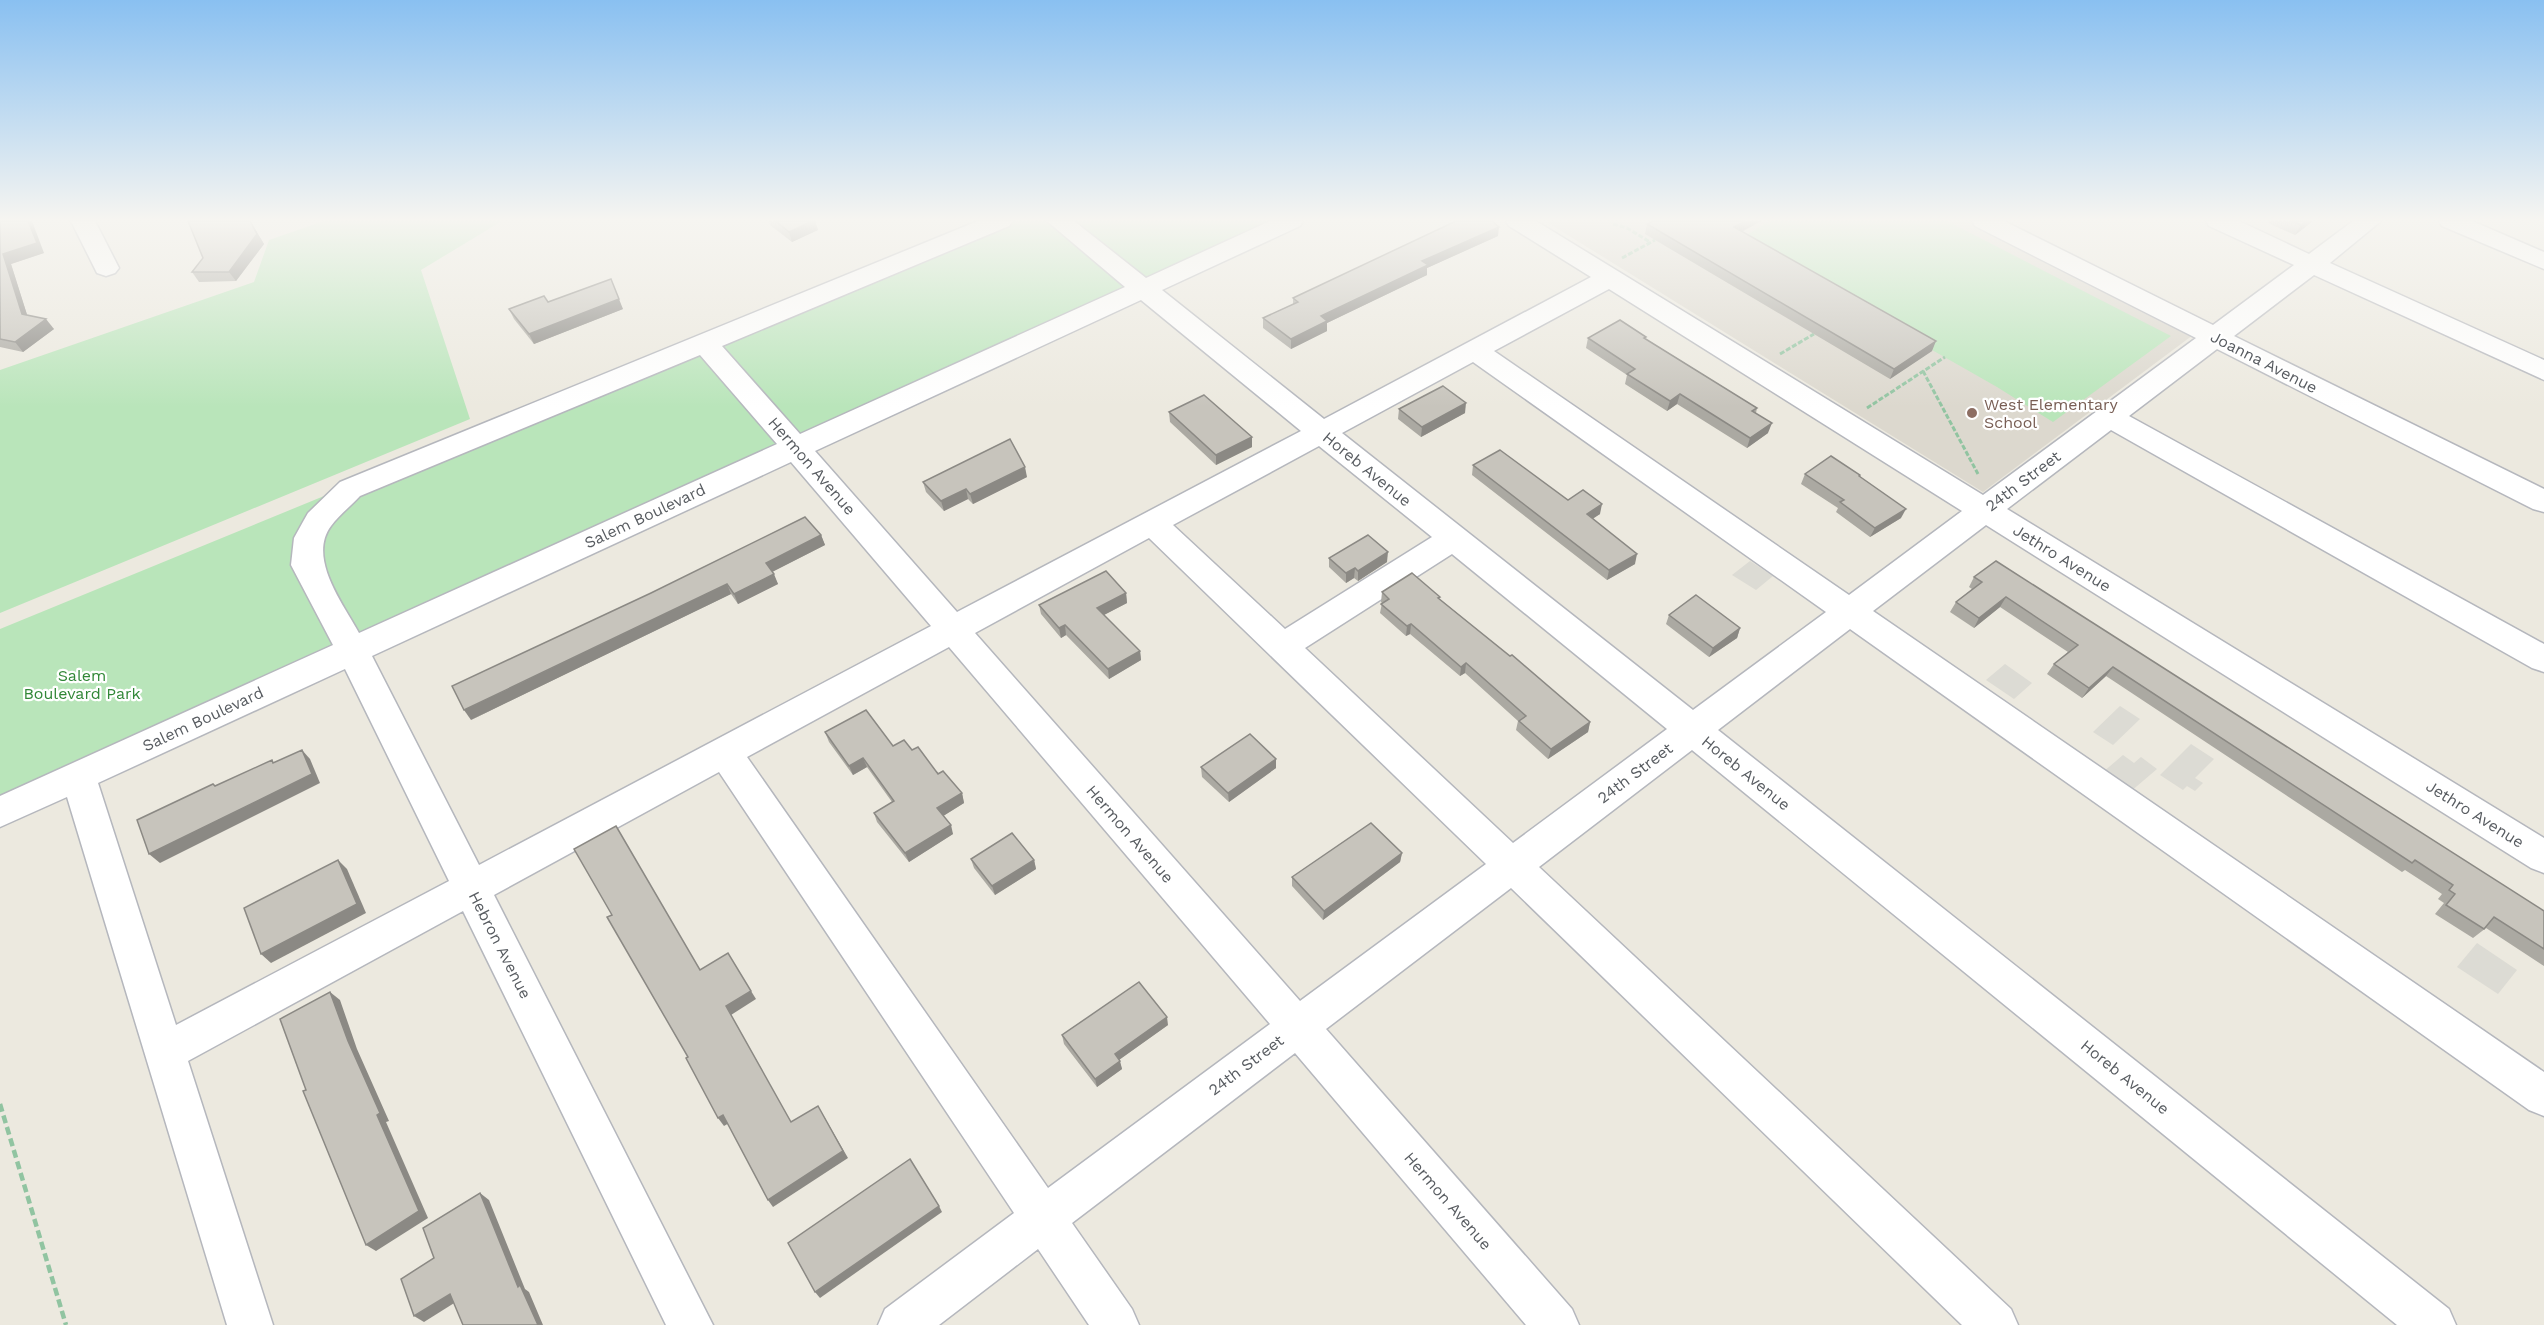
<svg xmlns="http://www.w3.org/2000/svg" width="2544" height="1325" font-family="'Work Sans',sans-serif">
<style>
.industrial{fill:#dcdbd4}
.education{fill:#dcd8ce}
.green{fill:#b9e5ba}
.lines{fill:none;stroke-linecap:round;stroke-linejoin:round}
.minor-casing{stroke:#b5b7bd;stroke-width:3}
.path-far1{stroke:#91c4a1;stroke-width:3;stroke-dasharray:5 2;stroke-linecap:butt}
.path{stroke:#91c4a1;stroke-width:4.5;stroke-dasharray:8 4;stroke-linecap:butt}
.minor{fill:#fff;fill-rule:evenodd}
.wall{fill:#aba9a2}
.shaded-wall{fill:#8b8984}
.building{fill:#c7c4bc;stroke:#8b8984;stroke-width:1.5}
.education-dot{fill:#8d6e63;stroke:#fff;stroke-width:2}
.labels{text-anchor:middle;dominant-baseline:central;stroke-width:4.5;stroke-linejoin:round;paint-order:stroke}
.street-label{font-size:16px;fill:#585c61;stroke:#fff}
.education-label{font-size:16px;fill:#785e54;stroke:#fff;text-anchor:start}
.park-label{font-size:16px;fill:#318737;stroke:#fff}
</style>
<rect width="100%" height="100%" fill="#ece9df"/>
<g class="industrial">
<polygon points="1750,561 1773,576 1756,590 1732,575"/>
<polygon points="2005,664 2032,683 2014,699 1986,680"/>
<polygon points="2120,706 2140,719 2113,745 2093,732"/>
<polygon points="2191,744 2214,759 2195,778 2203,783 2195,791 2187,786 2183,790 2160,775"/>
<polygon points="2123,755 2134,763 2141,757 2157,769 2130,792 2102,773"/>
<polygon points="2477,943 2517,970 2498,994 2457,967"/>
</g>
<polygon class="education" points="1545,221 1968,221 2193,335 1983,492"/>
<g class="green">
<polygon points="324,221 502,221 421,270 470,419 0,613 0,370 254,282 269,240"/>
<polygon points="994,221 1290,221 0,811 0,629"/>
<polygon points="1769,221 1947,221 2171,336 2053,422 1997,387 1739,240"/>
</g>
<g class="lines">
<g class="minor-casing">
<g id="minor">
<polygon points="71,221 95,221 119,268 115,273 106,276 97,273"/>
<path d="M978 221H1012L1009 226 722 346 800 434 1125 287 1047 221H1074L1146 278 1270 221H1303L1300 226 1162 290 1324 419 1591 277 1509 226 1506 221H1536L1983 495 2196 338 1975 226 1972 221H2004L2213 325 2294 265 2209 226 2206 221H2239L2309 254 2353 221H2381L2330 263 2544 360V380L2314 275 2234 336 2544 489V512L2533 509 2217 349 2129 416 2544 644V672L2532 668 2111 430 2007 509 2544 838V873L2531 868 1986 525 1873 611 2544 1072V1116L2529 1110 1850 629 1718 730 2449 1309 2456 1325H2397L1692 750 1539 867 2011 1309 2018 1325H1962L1511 888 1326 1029 1572 1309 1579 1325H1526L1295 1053 1072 1223 1132 1309 1139 1325H1089L1038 1249 939 1325H878L885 1309 1014 1213 719 772 494 895 713 1325H666L463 911 188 1061 273 1325H227L67 797 0 827V796L333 645 291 565 294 538 304 520 308 513 340 482ZM1609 289 1962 511 1849 595 1494 351ZM1141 300 1301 431 957 612 815 451ZM700 355 777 444 359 633C344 605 307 558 331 526 339 515 351 506 360 496ZM1473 362 1826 612 1693 710 1342 433ZM1319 446 1432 537 1285 629 1173 525ZM791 462 931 626 479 865 372 656ZM1149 538 1486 864 1300 1001 975 633ZM1452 554 1667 729 1513 843 1305 648ZM949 647 1270 1024 1048 1188 747 757ZM345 669 449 881 176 1025 98 783Z"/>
<polygon points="2439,221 2472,221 2544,252 2544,269 2442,226"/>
</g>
</g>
<g class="path-far1">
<polyline points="1613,224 1627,228 1650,242"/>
<polyline points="1622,258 1655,240"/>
<polyline points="1780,354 1814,334"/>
<polyline points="1923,371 1978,474"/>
<polyline points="1867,408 1945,357"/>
</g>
<polyline class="path" points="0,1104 66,1325"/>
<use href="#minor" class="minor"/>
</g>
<g class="wall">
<polygon points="0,221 44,253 11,264 27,315 54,329 23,352 0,347"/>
<polygon points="250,221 264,244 236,281 199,282 192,272"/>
<polygon points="769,221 815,221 818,230 792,242 770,225"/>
<polygon points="1653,221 1761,221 1742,232 1932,351 1890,379 1645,234 1647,224"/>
<polygon points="2269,221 2313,221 2295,235 2268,223"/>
<polygon points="1498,236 1427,268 1427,275 1327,323 1327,331 1291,349 1263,328 1263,318 1293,304 1293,298"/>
<polygon points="548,302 623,309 534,344 514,319 509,309"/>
<polygon points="1588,338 1646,339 1757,408 1756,413 1768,433 1747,448 1677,404 1667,411 1625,384 1627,375 1586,348"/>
<polygon points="1399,409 1465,413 1421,437 1398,419"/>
<polygon points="1169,412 1252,447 1216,465 1170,422"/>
<polygon points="1473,465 1568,500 1600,514 1593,518 1635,564 1607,580 1472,475"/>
<polygon points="1805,474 1860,476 1901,518 1870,537 1836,512 1838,508 1801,484"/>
<polygon points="1027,477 973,504 968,499 944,511 926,492 923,482"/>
<polygon points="821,535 825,545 772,572 778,584 738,604 731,594 471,720"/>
<polygon points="1329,558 1387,562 1358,581 1354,578 1346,583 1329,567"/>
<polygon points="1974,577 2544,911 2544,966 2486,928 2473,938 2435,914 2444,903 2438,899 2442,894 2405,870 2402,872 2106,676 2082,698 2047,674 2054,664 2068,652 2000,607 1974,628 1950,612 1956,602 1972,589 1969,587"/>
<polygon points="1382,592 1440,599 1590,722 1588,732 1548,759 1516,730 1518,721 1465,673 1460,676 1410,634 1406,636 1380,613 1382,603 1381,602"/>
<polygon points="1126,593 1127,603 1104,615 1140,651 1141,660 1109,679 1066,635 1061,638 1041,614 1039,605"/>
<polygon points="1669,615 1740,628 1737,638 1709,657 1666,624"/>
<polygon points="825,732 912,750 962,793 964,803 943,816 953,834 909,862 877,822 874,813 892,802 867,767 853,775 829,742"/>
<polygon points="1276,759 1276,768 1229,802 1202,777 1201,767"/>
<polygon points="1402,853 1400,862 1323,920 1292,886 1292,877"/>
<polygon points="971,859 1034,860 1036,869 995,895 974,868"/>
<polygon points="1168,1025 1119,1060 1122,1069 1097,1087 1064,1044 1062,1035"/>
</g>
<g class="shaded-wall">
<polygon points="28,221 32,221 44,253 11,264 30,324 22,314 3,254"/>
<polygon points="250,221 264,244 236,281 229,272"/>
<polygon points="813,221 815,221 818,230 792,242 789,232"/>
<polygon points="1746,221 1761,221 1731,237 1734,227"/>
<polygon points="2307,221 2313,221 2295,235 2301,225"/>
<polygon points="1499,227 1498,236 1427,268 1427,275 1327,323 1327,331 1291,349 1291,339 1321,316 1422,261"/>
<polygon points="611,279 623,309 534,344 529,334"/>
<polygon points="46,319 54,329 23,352 15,342"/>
<polygon points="1936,341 1932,351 1890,379 1894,369"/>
<polygon points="1680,394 1677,404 1667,411 1670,401"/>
<polygon points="1466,403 1465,413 1421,437 1422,427"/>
<polygon points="1772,423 1768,433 1747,448 1750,438"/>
<polygon points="1252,437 1252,447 1216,465 1216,455"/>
<polygon points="1025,467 1027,477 973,504 970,494"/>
<polygon points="966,489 968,499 944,511 941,501"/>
<polygon points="1602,504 1600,514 1585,524 1587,514"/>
<polygon points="1906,509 1901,518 1870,537 1875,528"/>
<polygon points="821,535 825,545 770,573 766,563"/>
<polygon points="1388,552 1387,562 1358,581 1358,571"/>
<polygon points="1637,554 1635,564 1607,580 1609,570"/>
<polygon points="1355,568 1354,578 1346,583 1346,573"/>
<polygon points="774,574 778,584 738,604 734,594"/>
<polygon points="727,584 731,594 471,720 464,710"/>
<polygon points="1126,593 1127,603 1098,618 1097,608"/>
<polygon points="2006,597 2000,607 1974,628 1979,618"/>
<polygon points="1411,624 1410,634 1406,636 1407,626"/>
<polygon points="1065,625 1066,635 1061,638 1059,628"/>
<polygon points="1740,628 1737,638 1709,657 1713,648"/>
<polygon points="1140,651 1141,660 1109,679 1108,669"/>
<polygon points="1466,663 1465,673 1460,676 1461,667"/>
<polygon points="2113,667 2106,676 2082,698 2089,688"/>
<polygon points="1590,722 1588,732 1548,759 1551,749"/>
<polygon points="302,750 310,759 320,783 160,863 149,854"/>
<polygon points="863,758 867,767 853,775 849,766"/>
<polygon points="1276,759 1276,768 1229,802 1228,793"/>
<polygon points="962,793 964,803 940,818 937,808"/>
<polygon points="951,825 953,834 909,862 905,853"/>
<polygon points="1402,853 1400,862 1323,920 1324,911"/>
<polygon points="338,860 347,869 366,913 271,963 261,954"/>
<polygon points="1034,860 1036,869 995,895 992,886"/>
<polygon points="751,991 756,999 731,1015 796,1130 726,1006"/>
<polygon points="330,992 340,1000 357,1049 389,1121 386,1122 428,1218 376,1251 366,1245 348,1041"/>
<polygon points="1167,1017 1168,1025 1116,1062 1115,1054"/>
<polygon points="1120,1061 1122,1069 1097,1087 1095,1079"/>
<polygon points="822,1113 848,1158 773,1207 768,1200"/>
<polygon points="723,1115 729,1123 724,1126 718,1118"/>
<polygon points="480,1193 489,1200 525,1289 529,1292 543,1325 538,1325 518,1287"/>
<polygon points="939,1206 942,1212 820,1298 815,1292"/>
<polygon points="450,1294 459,1300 424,1322 414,1316"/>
</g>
<g class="building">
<polygon points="0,221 28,221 37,243 3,254 22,314 46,319 15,342 0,339"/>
<polygon points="188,221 250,221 257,234 229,272 192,272 203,258"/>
<polygon points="776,221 813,221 789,232"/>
<polygon points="1456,221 1492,221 1499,227 1422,261 1428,265 1321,316 1327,321 1291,339 1263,318 1298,302 1293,298"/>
<polygon points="1653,221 1746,221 1734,227 1936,341 1894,369 1647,224"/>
<polygon points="2292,221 2307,221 2301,225"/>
<polygon points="611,279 619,299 529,334 509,309 544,296 548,302"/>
<polygon points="1620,320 1646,337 1644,338 1757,408 1752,411 1772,423 1750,438 1680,394 1670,401 1627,374 1635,369 1588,338"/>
<polygon points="1443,386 1466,403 1422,427 1399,409"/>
<polygon points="1204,395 1252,437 1216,455 1169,412"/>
<polygon points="1010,439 1025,467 970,494 966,489 941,501 923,482"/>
<polygon points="1500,450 1568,500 1583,490 1602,504 1587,514 1637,554 1609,570 1473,465"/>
<polygon points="1831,456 1860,475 1859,476 1906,509 1875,528 1840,502 1844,500 1805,474"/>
<polygon points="805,517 821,535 766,563 774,574 734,594 727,584 464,710 452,686 651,593"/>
<polygon points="1368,535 1388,552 1358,571 1355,568 1346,573 1329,558"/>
<polygon points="1996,561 2544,911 2544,949 2494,917 2484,929 2446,905 2455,894 2449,890 2453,885 2415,860 2412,863 2113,667 2089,688 2054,664 2078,645 2006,597 1979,618 1956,602 1982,582 1974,577"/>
<polygon points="1106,571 1126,593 1097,608 1140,651 1108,669 1065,625 1059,628 1039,605"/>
<polygon points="1412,573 1440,597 1438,598 1510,656 1512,655 1590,722 1551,749 1519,721 1526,716 1466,663 1461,667 1411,624 1407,626 1381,604 1389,599 1382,592"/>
<polygon points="1696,595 1740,628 1713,648 1669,615"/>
<polygon points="866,710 893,746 904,740 912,750 918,747 938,774 943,771 962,793 937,808 951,825 905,853 874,813 894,801 863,758 849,766 825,732"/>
<polygon points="1250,734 1276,759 1228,793 1201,767"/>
<polygon points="302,750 312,774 149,854 137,820 213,784 215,786 272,760 273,763"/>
<polygon points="1371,823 1402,853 1324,911 1292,877"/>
<polygon points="616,826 700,970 728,953 751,991 726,1006 791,1122 818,1106 843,1151 768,1200 723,1115 718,1118 686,1058 688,1057 607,917 612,915 574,849"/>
<polygon points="1012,833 1034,860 992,886 971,859"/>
<polygon points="338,860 357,904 261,954 244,908"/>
<polygon points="1139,982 1167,1017 1115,1054 1120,1061 1095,1079 1062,1035"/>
<polygon points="330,992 348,1041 380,1113 377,1115 419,1211 366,1245 303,1091 306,1090 280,1019"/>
<polygon points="910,1159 939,1206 815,1292 788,1243"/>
<polygon points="480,1193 518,1287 520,1285 538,1325 463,1325 450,1294 414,1316 401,1279 434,1258 423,1228"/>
</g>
<linearGradient id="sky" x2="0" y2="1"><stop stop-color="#89c0f1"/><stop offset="0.54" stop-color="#f6f5f1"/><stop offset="1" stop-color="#f6f5f1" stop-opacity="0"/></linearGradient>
<rect width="2544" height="407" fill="url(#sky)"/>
<circle class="education-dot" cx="1972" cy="413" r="6"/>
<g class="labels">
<g class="street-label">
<text transform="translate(2264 362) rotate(27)">Joanna Avenue</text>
<text transform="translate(812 466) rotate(49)">Hermon Avenue</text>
<text transform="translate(1367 469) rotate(39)">Horeb Avenue</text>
<text transform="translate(2023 481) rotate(-37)">24th Street</text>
<text transform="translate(645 516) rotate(-25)">Salem Boulevard</text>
<text transform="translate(2062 558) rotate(32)">Jethro Avenue</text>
<text transform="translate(203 719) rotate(-25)">Salem Boulevard</text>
<text transform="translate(1635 773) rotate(-37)">24th Street</text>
<text transform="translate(1746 773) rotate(39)">Horeb Avenue</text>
<text transform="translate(2475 814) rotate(32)">Jethro Avenue</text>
<text transform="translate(1130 834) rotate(49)">Hermon Avenue</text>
<text transform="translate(500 945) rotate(63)">Hebron Avenue</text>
<text transform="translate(1246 1065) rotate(-37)">24th Street</text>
<text transform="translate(2125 1077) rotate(39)">Horeb Avenue</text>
<text transform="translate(1448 1201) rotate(49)">Hermon Avenue</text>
</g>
<g class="education-label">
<text x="1984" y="404">West Elementary<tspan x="1984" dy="18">School</tspan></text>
</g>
<g class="park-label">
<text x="82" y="675">Salem<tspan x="82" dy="18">Boulevard Park</tspan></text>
</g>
</g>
</svg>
